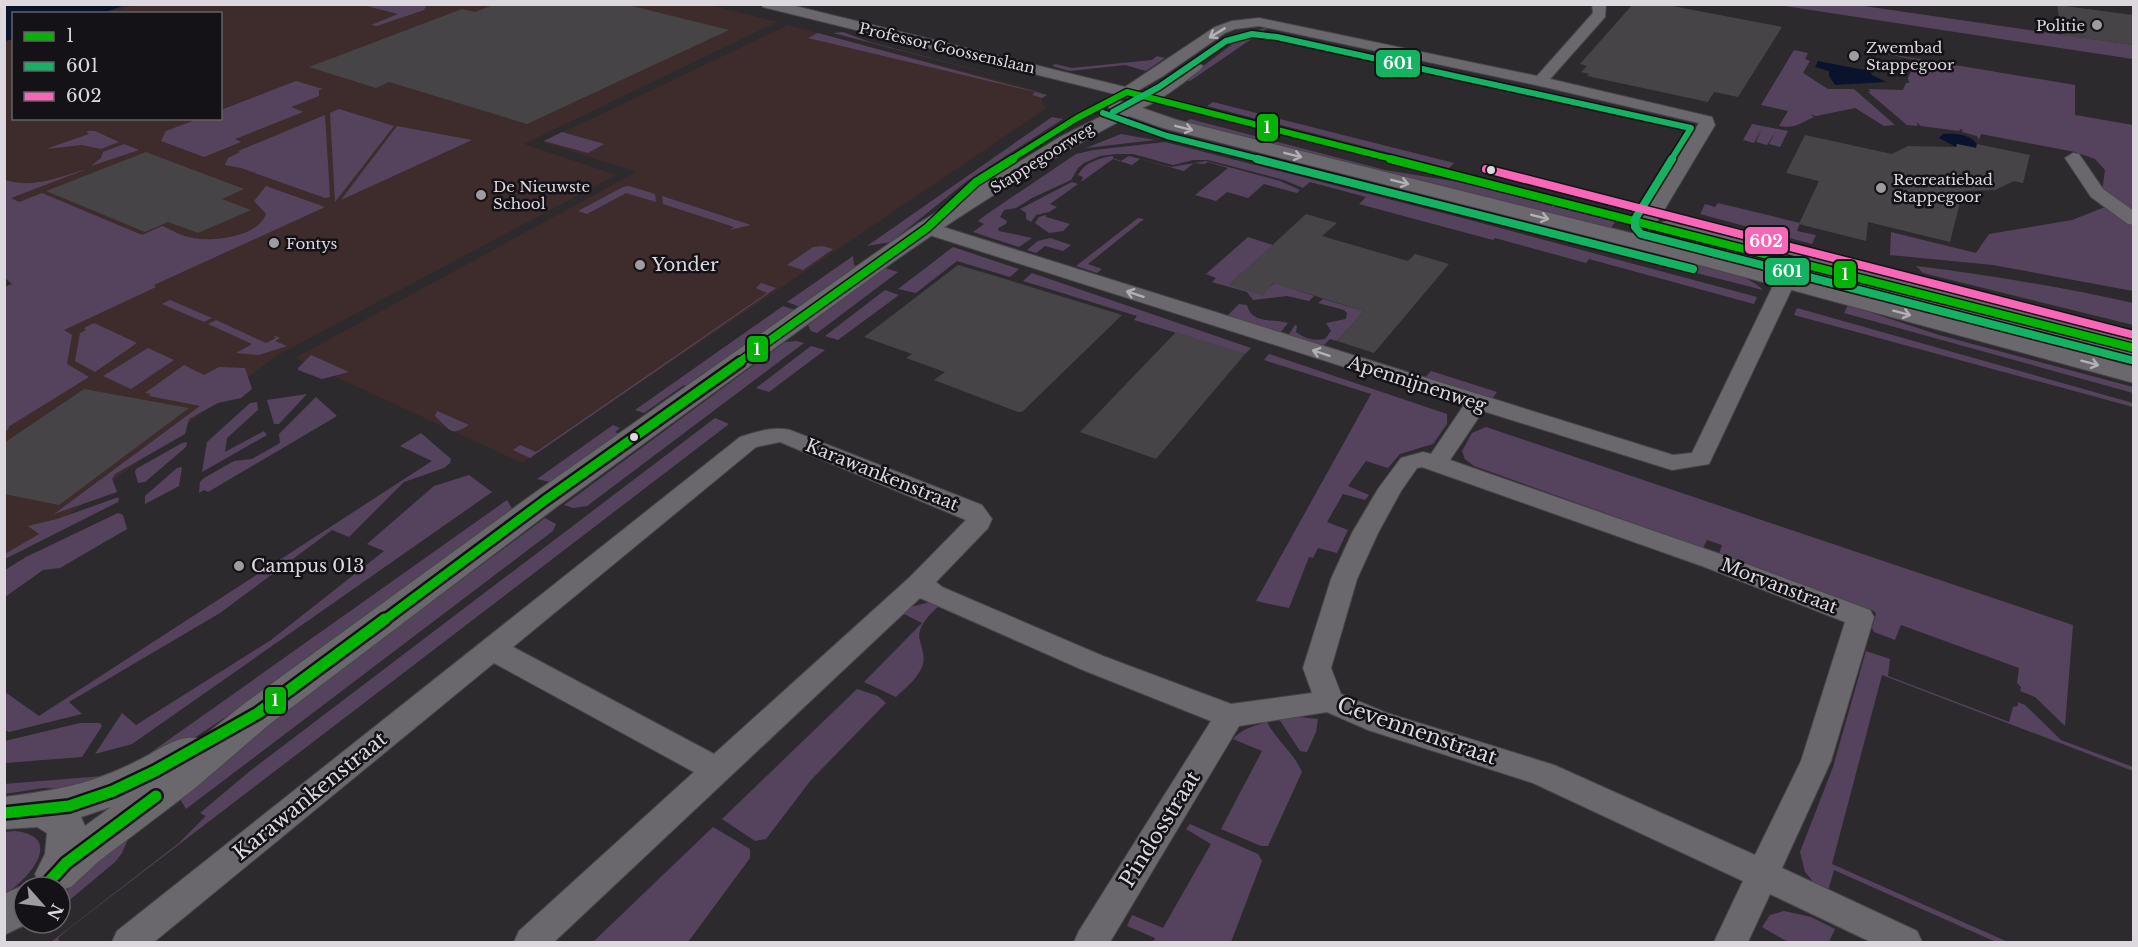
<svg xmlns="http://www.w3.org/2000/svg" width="2138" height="947" font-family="'Libre Baskerville',serif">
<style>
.education{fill:#3d2c2b}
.green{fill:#55435e}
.water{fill:#09132d}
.building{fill:#464447}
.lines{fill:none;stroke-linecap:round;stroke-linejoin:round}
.minor-casing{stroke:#49464b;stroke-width:2}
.tertiary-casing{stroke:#49464b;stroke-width:2}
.minor{fill:#6a686c;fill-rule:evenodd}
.tertiary{fill:#6a686c;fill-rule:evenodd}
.bus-1-far3-casing{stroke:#141216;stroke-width:9}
.bus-1-far2-casing{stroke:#141216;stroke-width:11}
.bus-1-far1-casing{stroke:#141216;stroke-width:14}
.bus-1-casing{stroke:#141216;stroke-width:16}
.bus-2-far1-casing{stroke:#141216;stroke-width:9}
.bus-2-casing{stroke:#141216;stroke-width:11}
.bus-3-casing{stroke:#141216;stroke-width:11}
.bus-1-far3{stroke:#04b404;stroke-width:6}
.bus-1-far2{stroke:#04b404;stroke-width:8}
.bus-1-far1{stroke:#04b404;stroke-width:9}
.bus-1{stroke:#04b404;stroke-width:11}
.bus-2-far1{stroke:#13b361;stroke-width:6}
.bus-2{stroke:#13b361;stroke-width:8}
.bus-3{stroke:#fa66b7;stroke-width:8}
.oneway{stroke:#b4b1b6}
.poi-dot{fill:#9f9ba0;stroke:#141216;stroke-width:2}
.bus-dot{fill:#dcd8de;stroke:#141216;stroke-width:2}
.labels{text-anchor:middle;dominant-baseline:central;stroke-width:5;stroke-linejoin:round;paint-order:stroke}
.far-poi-label{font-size:15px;fill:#dcd8de;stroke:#141216;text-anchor:start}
.far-street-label{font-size:15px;fill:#dcd8de;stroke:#141216}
.poi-label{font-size:18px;fill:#dcd8de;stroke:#141216;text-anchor:start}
.street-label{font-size:18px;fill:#dcd8de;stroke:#141216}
.near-street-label{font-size:21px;fill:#dcd8de;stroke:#141216}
.line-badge{stroke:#141216;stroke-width:2}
.badge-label{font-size:16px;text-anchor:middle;font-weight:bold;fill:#fff}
</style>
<rect width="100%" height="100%" fill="#2d2a2e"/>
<g class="education">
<polygon points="139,4 706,4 777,22 524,144 616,175 276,356 36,540 5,558 5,356 118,282 5,205 5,42 13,39 14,118 220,118 220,14 107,13"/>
<polygon points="788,25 1039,91 1045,109 522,463 295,358 636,172 543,142"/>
</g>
<g class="green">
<polygon points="427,4 424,10 377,26 371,25 398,14 363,5"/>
<polygon points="1778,5 1857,5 2133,45 2133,59"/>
<polygon points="1269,27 1190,81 1185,80 1247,33"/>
<polygon points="843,32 870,42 1022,82 833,33"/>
<polygon points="818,33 1047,95 1042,98 1032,95 1035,92 808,38"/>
<path d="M1794 50 1808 53 1805 59 1810 61 1803 73 1828 89H1854L1895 125 1884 126 1855 108 1816 116 1810 114 1814 117C1801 123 1794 129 1779 126L1788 111 1761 105Z"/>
<polygon points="1871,51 2075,85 2075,115 2133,125 2133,215 2102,192 2105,170 2095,159 2075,152 1981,134 1979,140 1977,136 1962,132 1963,130 1960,129 1959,131 1921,126 1916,122 1918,126 1907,125 1868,92 1871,91 1868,89 1903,90 1906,83 1909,83 1908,78 1916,60"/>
<polygon points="1157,56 1165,58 1146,71 1125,65 1070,71 1052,66 1055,64 1072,68 1152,60"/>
<polygon points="296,81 323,89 319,90 319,96 291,107 303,112 235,139 241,142 204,157 161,141 166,131 198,119 220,118 221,110"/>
<polygon points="1213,102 1454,163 1449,168 1445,167 1207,106"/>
<polygon points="339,109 394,126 335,202 330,113"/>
<polygon points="325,115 330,197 325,198 241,168 225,165 228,158 240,152 238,151"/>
<polygon points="1052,117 1063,119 967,181 891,242 867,246"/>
<polygon points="1190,119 1385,170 1471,184 1616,221 1610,229 1184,123"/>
<polygon points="1752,124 1788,131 1780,147 1769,144 1776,131 1767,145 1756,142 1762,128 1754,143 1743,140"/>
<polygon points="397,126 472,140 341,200"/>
<polygon points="86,131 95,131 119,142 101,149 82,145 46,149 89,134"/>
<polygon points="562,132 604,144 588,153 544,141"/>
<polygon points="1121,134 1155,140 1086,148"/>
<polygon points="1165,142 1466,219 1757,297 1754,304 1589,259 1586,263 1495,238 1493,240 1359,204 1366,197 1310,182 1303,188 1284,180 1208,160 1193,160 1173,165 1133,154 1116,154 1100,156 1084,163 1078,168 1071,180 1032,198 1016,208 1004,210 1000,217 1007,221 1006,224 998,228 999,231 1032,238 1019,247 973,232 984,224 978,221 987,214 1076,154 1094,150"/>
<polygon points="124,144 139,150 91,166 101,158 103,152"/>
<path d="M1113 156V158L1121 161 1129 156 1171 167 1206 161 1280 181 1300 190 1297 193 1264 184 1248 198 1227 192 1216 201 1195 195 1228 168 1208 162 1205 164 1194 163 1184 171 1140 159 1132 165 1113 159 1081 182 1083 177 1078 175C1085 162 1099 158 1113 156Z"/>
<path d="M87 169 11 198 19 202 42 193 142 235 162 226C172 230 183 237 193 238 215 242 258 237 266 214L254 201 266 186 325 207 154 285 156 287 64 330 72 335 67 364 89 377 8 427 9 428 5 432 4 287 12 284 5 278V180C34 189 59 177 87 169Z"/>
<polygon points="1072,182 1078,184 1050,204 1057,207 1049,212 1036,215 1031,222 1026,219 1026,213 1020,209"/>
<polygon points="629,186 655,194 656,202 626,193 587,214 578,211 623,187"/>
<polygon points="662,196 751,225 730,230 734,227 663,204"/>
<polygon points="1718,203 1800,223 1797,231 1816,235 1812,244 1700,214 1705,204 1715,207"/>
<polygon points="2105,207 2133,225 2133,291 1993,265 1890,255 1891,232 1976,253 1989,234 2072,220"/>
<polygon points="1046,215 1046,217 1070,224 1063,231 1049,233 1035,223 1039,217"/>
<polygon points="1138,218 1144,219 1088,264 1102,269 1097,273 1076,266"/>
<polygon points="1691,223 1778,245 1785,250 1783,253 1688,228"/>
<polygon points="1248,237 1273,245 1230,284 1262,295 1274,283 1314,296 1309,301 1287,296 1253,300 1247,292 1212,282 1216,278 1206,274"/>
<polygon points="1050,238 1071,245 1063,251 1045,246 1036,253 1027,250 1038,241"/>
<polygon points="1682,238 1773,262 1774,263 1769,270 1677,247"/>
<polygon points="822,246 833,249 803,270 787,265 813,247"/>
<polygon points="953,247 1019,269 1010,277 957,261 916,293 898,289"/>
<polygon points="853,256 854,265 856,266 800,307 787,302"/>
<path d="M1670 258C1696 264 1745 271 1763 290L1673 267 1668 263Z"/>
<polygon points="1862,266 2133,335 2133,342 1860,272"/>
<path d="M1916 266C1989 275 2061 287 2133 303V325L1923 273Z"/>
<polygon points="885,268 898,272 817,333 811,331 808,325"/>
<polygon points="1032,273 1251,348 1245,354 1134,320 1137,316 1023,281"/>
<polygon points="761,283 776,288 530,458 513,450 520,445 536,452 767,293 756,288"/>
<polygon points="1856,283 2133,355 2133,363 1854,290"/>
<polygon points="885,290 899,295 838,340 825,336"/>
<path d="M1323 299 1364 311 1337 341 1330 339 1322 347 1291 337 1289 334 1295 325 1297 326 1296 332C1306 339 1313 341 1325 339L1331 331 1326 323 1346 319 1347 313 1344 310 1318 303Z"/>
<polygon points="170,300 212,318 204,322 162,304"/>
<path d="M1239 304 1247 305C1252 325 1273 318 1288 323L1280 333 1227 316Z"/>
<polygon points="1848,305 1939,335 2133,387 2133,393 1844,313"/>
<polygon points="783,306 795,310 689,387 684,385 644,413 635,410"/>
<polygon points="1797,308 2133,403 2133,407 1794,315"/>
<polygon points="216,320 266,343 276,338 273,335 280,338 275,341 287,346 259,355 236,353 252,344 208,324"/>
<polygon points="94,323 137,343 95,372 75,361 80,333 86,330 84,328"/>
<polygon points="796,341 804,343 587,506 573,508 564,505 785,342"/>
<polygon points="811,346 825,350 769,392 756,388"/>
<polygon points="148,348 174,360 131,389 103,376"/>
<polygon points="1269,354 1447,414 1447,424 1433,444 1400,454 1388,468 1366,461 1348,486 1369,495 1365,500 1343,494 1327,522 1348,530 1337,553 1318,548 1313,558 1309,557 1289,608 1256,601 1371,394 1264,360"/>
<polygon points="311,355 349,372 322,379 298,370 298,368"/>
<polygon points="184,365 204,375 219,367 245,368 252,389 241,398 218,403 189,419 185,434 115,474 112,479 117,492 54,514 200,406 149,396 151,394 145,393"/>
<polygon points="1431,371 1497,392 1490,402 1423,380"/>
<polygon points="307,394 279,424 274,424 267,400"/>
<polygon points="316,397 337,416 208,492 204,490 199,493 200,482 204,478 234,461 252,459 280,443 279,434"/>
<polygon points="257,402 258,410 227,438 225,452 264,431 267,435 202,472 207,442 250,403"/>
<path d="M437 411 469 425C449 437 452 431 435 416Z"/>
<polygon points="715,418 729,424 71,927 58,938 59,942 51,942 179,843 206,816 200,813 250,771"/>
<polygon points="613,425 620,428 615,432 622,435 554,483 537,479"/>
<polygon points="1486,427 2073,625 2065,726 2035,697 2020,691 2021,687 2017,683 2019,668 1901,625 1895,640 1874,632 1872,628 1876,614 1874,611 1719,554 1722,545 1707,540 1703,548 1474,466 1465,459 1462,451 1472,433"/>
<polygon points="421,433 451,459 450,463 444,468 404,482 349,537 332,530 220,613 69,702 82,714 9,732 5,730 5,692 39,716 432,461 400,446"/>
<polygon points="187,442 186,447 145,482 138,483 135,472 136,469 182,443"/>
<polygon points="182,467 179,486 145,504 145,496 177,468"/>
<polygon points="469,475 492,492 132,744 95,754 122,713 136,725 271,640 384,551 367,544 434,486"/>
<polygon points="116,498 119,498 118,502 5,559 5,554 39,534 28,526 57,519"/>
<polygon points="507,500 513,510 263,692 164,758 150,753"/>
<polygon points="118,513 123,515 127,529 60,568 43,570 5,597 5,570 26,557"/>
<polygon points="545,518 556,524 553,531 186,809 180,799 218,760"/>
<path d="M930 602 940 605C930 614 916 627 920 641 922 649 925 656 923 664 919 678 905 688 896 697L864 682 922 623 902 613 907 608Z"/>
<polygon points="1866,651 1890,659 1888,676 2009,722 2013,707 2018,706 2018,702 2025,705 2061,740 2133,767 2133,771 1882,675 1832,864 2008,942 1996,942 1834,870 1828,891 1816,885 1805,872 1800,852 1833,767"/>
<polygon points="857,689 878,696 886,703 811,780 766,839 755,841 722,819"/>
<polygon points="1300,717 1318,719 1316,732 1307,752 1300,751 1279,719"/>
<path d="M1267 722C1276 740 1294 753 1302 772L1268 846H1261L1221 829 1262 751 1233 739C1242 729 1253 726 1267 722Z"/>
<polygon points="80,723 100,723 102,726 82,757 5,763 5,741"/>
<polygon points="103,776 112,777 82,790 43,788 5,794 4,784"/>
<polygon points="1190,824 1258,854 1262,861 1231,942 1153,942 1155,938 1127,926 1132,915 1163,928 1211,844 1186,829"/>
<polygon points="713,827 750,849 750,858 688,942 593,942"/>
<path d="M14 831C66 836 29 879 5 894V832Z"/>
<polygon points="131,832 122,853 115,862 60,908 60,898 78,878"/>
<polygon points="1784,911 1811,917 1835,929 1829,942 1788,942 1762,927 1770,915"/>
</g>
<g class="water">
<polygon points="5,4 126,4 126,5 102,13 14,14 13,39 5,41"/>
<polygon points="1818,61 1870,71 1872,75 1886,82 1835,85 1829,76 1829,71 1815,67"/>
<path d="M1943 134C1955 133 1970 134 1977 144L1976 148 1957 144 1956 147 1939 138Z"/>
</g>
<g class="building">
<polygon points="496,4 624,4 729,30 527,124 389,82 376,88 309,67 462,9 475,12"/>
<polygon points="1633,4 1662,4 1782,27 1738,97 1714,92 1708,102 1587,76 1589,74 1581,72 1587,66 1580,64"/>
<polygon points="2057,5 2133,15 2133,45 2062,35"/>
<polygon points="1805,135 1892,154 1908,146 1956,147 1957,144 1976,148 1977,144 2030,155 2023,183 2014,181 1995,190 1963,191 1950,242 1868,222 1866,241 1799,224 1819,181 1786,173"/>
<polygon points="146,152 244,189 222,199 251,210 198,233 168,222 145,232 46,191"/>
<polygon points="1306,214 1337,223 1322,236 1408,261 1415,254 1449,264 1374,353 1337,341 1364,311 1273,283 1263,296 1229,285"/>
<polygon points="958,265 992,275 1122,315 1022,412 1018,412 934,380 945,372 906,358 912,354 864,337"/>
<polygon points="1176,332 1245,354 1156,459 1080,432"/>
<polygon points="84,389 189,408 59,505 4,494 4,443"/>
</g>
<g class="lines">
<g class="minor-casing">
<g id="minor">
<polygon points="762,4 787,4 1125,87 1215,27 1232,21 1259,18 1537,76 1593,13 1592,4 1606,4 1605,17 1550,79 1712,117 1715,125 1645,242 1643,246 1629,246 1627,242 1699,123 1540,86 1259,26 1235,29 1225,33 1163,76 1127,97 763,7"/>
<path d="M1196 62 1203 66 1201 69C1181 84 1128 131 1105 104L1113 99 1127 103 1159 87 1191 63Z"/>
<polygon points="2073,153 2079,154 2103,189 2134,211 2134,225 2128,224 2091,197 2065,158"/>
<path d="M927 222 1673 455 1692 453 1785 261 1788 257H1802L1805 261 1709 464 1672 470 1483 411 1450 460 1720 554 1870 610 1874 617 1831 761 1782 868 1917 931 1922 942H1871L1770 894 1748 942H1714L1743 881 1533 783 1368 730 1327 712 1239 726 1110 942H1074L1079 931 1211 721 1083 670 920 598 554 942H514L519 931 694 772 494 663 154 942H112L117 931 740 437C756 432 773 426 790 430L982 505 992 519 988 528 936 582 942 587 1103 656 1231 704 1312 693 1303 668 1331 579 1352 533 1378 489 1401 458 1423 452 1431 454 1464 405 920 232 918 228 920 224ZM780 442 966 520 910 577 714 754 513 647 756 447ZM1422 467 1702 566 1845 622 1801 761 1755 855 1554 765 1387 713 1341 694 1331 668 1357 579 1378 533 1401 491 1417 468Z"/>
</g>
</g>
<g class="tertiary-casing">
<g id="tertiary">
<path d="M1128 103 1177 120 1679 245 2134 367V383L1663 255 1163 128 1129 116C1048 159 969 209 893 262L555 508 271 723 194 789 99 861 71 887 60 890V887H41L35 874 45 854 47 833 37 827 4 829V797C58 790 93 784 141 759 159 750 180 733 200 739L245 703 533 494 877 252 919 223 1060 137ZM111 807 85 826 81 817Z"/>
<polygon points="1667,221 2134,340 2134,356 1659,233 1655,228 1659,223"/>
<polygon points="24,885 28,887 24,887 24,923 29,923 4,935 4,894"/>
</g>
</g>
<use href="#minor" class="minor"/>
<use href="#tertiary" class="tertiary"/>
<g class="bus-1-far3-casing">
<polyline id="bus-1-far3" points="1010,160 1077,118 1127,92 1396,160"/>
</g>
<g class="bus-1-far2-casing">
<g id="bus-1-far2">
<polyline points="1390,159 2134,348"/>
<polyline points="738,363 927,228 976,182 1013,159"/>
</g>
</g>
<g class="bus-1-far1-casing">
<polyline id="bus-1-far1" points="383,621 544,501 740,362"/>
</g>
<g class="bus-1-casing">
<g id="bus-1">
<polyline points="4,813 69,806 113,791 155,771 258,713 385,619"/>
<polyline points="44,887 66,863 156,796"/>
</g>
</g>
<g class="bus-2-far1-casing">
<g id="bus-2-far1">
<polyline points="1113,112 1159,87 1226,41 1252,34 1277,37 1691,128 1671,160"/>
<polyline points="1103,113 1167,136 1263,160"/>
</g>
</g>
<g class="bus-2-casing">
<g id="bus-2">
<polyline points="1257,159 1693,269"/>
<polyline points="1672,159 1635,219 1635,227 1641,234 2131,360"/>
</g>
</g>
<g class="bus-3-casing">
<polyline id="bus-3" points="1486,169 2134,335"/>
</g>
<use href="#bus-1-far3" class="bus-1-far3"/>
<use href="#bus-1-far2" class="bus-1-far2"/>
<use href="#bus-1-far1" class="bus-1-far1"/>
<use href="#bus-1" class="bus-1"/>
<use href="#bus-2-far1" class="bus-2-far1"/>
<use href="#bus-2" class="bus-2"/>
<use href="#bus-3" class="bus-3"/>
</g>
<defs><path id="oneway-shaft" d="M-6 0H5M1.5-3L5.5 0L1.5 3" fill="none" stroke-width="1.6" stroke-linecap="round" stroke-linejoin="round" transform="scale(1.5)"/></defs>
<g class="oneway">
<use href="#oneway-shaft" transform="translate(1217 33) rotate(149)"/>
<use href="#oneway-shaft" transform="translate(1184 128) rotate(14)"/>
<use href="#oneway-shaft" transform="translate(1293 155) rotate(14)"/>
<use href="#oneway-shaft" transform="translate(1400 182) rotate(14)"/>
<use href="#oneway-shaft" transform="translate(1540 217) rotate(14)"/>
<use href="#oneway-shaft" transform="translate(1135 294) rotate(-162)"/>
<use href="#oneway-shaft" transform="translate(1902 313) rotate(15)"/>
<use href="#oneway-shaft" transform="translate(1321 353) rotate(-162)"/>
<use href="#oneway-shaft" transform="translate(2090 363) rotate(15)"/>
</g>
<g class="poi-dot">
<circle cx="2097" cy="25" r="6"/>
<circle cx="1854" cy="56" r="6"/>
<circle cx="1881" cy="188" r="6"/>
<circle cx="481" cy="195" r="6"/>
<circle cx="274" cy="243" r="6"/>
<circle cx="640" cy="265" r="6"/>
<circle cx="239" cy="566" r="6"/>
</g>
<g class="bus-dot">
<circle cx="1491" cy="170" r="5"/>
<circle cx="634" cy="437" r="5"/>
</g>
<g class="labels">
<g class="far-poi-label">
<text x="2085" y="25" text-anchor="end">Politie</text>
<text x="1866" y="47">Zwembad<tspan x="1866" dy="17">Stappegoor</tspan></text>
<text x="1893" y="179">Recreatiebad<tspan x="1893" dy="17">Stappegoor</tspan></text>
<text x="493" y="186">De Nieuwste<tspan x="493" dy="17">School</tspan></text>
<text x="286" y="243">Fontys</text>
</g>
<g class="far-street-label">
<text transform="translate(947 48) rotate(13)">Professor Goossenslaan</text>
<text transform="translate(1042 158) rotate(-32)">Stappegoorweg</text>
</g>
<g class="poi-label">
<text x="652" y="265">Yonder</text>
<text x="251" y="566">Campus 013</text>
</g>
<g class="street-label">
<text transform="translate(1417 384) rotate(18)">Apennijnenweg</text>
<text transform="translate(882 475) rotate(22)">Karawankenstraat</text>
<text transform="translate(1779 586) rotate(21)">Morvanstraat</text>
</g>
<g class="near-street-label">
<text transform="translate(1417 731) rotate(19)">Cevennenstraat</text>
<text transform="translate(310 796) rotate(-39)">Karawankenstraat</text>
<text transform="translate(1160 829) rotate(-58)">Pindosstraat</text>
</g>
</g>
<g class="line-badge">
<rect x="1375" y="49" width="46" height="29" rx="6" fill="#13b361"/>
<rect x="1256" y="113" width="23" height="29" rx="6" fill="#04b404"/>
<rect x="1744" y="226" width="45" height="29" rx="6" fill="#fa66b7"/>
<rect x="1764" y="257" width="46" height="29" rx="6" fill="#13b361"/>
<rect x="1833" y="260" width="24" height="29" rx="6" fill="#04b404"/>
<rect x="746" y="335" width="23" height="28" rx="6" fill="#04b404"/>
<rect x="264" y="686" width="23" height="29" rx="6" fill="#04b404"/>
</g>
<g class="badge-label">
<text x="1398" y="69">601</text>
<text x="1267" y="133">1</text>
<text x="1766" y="247">602</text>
<text x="1787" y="277">601</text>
<text x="1845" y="280">1</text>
<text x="757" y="355">1</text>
<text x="275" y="706">1</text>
</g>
<rect width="2138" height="947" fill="none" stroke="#dcd8de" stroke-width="12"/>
<rect x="12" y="12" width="210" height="108" fill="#141216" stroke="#646166" stroke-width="1.5"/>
<rect x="24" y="32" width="30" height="9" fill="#04b404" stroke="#646166" stroke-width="1.5"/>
<text x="66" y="42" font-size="18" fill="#dcd8de">1</text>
<rect x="24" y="62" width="30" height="9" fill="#13b361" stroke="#646166" stroke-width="1.5"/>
<text x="66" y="72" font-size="18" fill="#dcd8de">601</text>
<rect x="24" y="92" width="30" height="9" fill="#fa66b7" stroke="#646166" stroke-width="1.5"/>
<text x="66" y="102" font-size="18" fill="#dcd8de">602</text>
<g transform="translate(42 905) rotate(118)"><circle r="28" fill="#141216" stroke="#646166" stroke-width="1.5"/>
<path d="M0-4.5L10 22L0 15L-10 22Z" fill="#9f9ba0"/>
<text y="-9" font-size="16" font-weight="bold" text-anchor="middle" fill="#dcd8de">N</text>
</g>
</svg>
